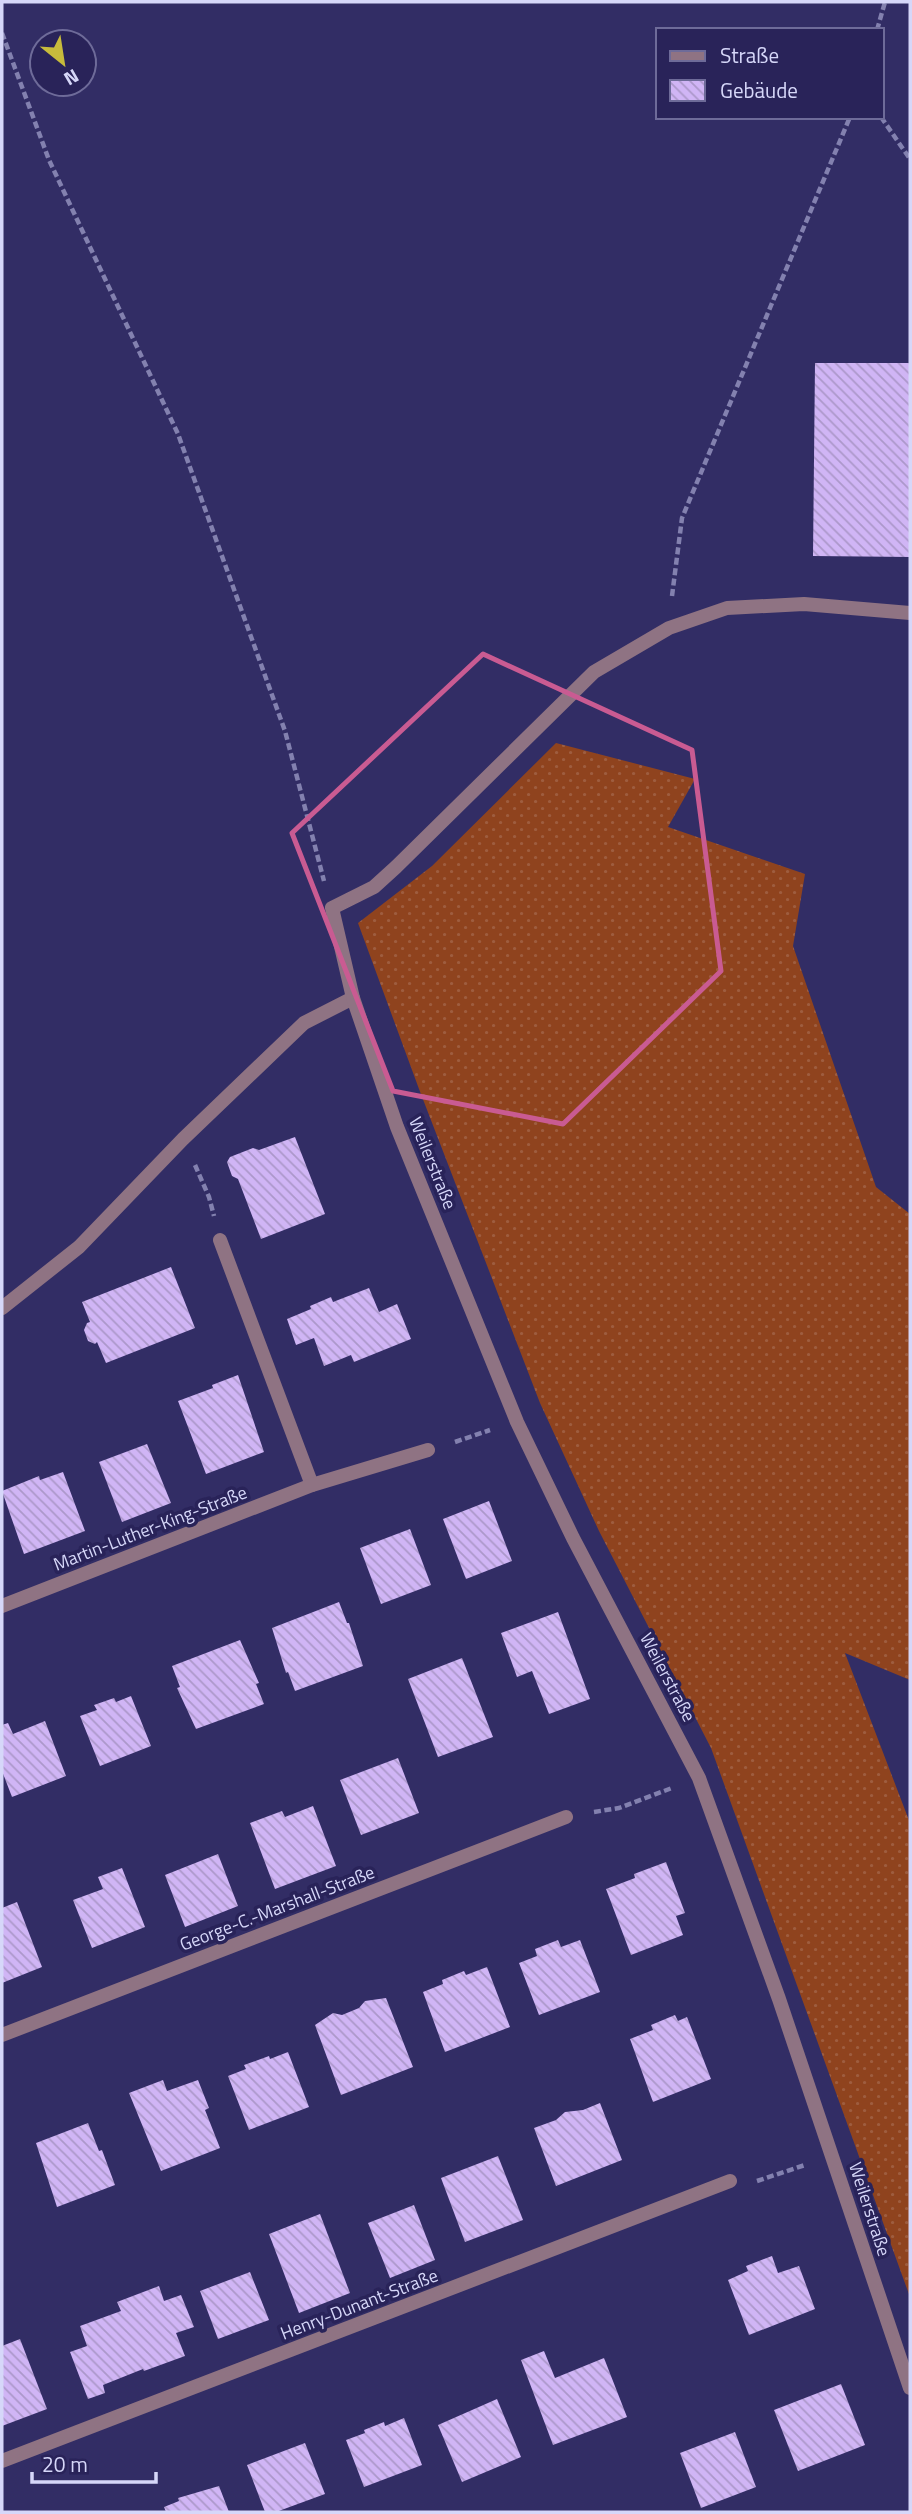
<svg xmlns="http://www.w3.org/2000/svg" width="912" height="2514" font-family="'Titillium Web',sans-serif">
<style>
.grass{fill:url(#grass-dots)}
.building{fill:url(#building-back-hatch)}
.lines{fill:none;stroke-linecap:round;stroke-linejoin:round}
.path{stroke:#8381af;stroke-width:4.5;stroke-dasharray:7 3.5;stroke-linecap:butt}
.service{stroke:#8f7383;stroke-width:14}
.minor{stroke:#8f7383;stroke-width:14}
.marked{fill:none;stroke:#c95b92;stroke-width:5;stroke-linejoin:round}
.labels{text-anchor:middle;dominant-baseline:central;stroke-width:7;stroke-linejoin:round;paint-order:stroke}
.street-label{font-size:18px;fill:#d6d7f9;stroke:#292359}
</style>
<defs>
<pattern id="grass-dots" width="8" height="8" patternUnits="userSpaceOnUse" patternTransform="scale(1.75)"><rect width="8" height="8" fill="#8f431e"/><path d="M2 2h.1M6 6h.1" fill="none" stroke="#9e5d3f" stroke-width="1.8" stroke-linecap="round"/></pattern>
<pattern id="building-back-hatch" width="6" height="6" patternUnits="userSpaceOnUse" patternTransform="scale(1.75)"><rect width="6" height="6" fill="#d0b5f5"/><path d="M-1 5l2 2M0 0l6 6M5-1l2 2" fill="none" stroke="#ac98ca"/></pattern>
</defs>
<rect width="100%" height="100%" fill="#322d65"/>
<polygon class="grass" points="556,743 695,779 668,827 805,874 793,946 876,1187 910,1214 910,1680 845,1653 910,1823 910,2297 711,1748 599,1531 540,1403 419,1089 358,923 432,866"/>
<g class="building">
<polygon points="815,363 910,363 910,557 813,556"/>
<polygon points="295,1137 325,1214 261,1239 238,1179 232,1176 227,1162 230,1157 253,1148 259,1150"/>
<polygon points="171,1267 195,1328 106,1363 97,1342 95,1344 88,1341 84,1330 87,1323 90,1322 82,1302"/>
<polygon points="369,1288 379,1312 397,1304 411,1339 354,1362 351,1355 324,1366 314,1338 296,1345 287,1319 311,1309 310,1306 331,1297 333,1302"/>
<polygon points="238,1375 264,1452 206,1474 178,1401 213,1388 212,1385"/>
<polygon points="147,1444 171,1503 122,1522 99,1462"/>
<polygon points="63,1472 85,1531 24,1554 2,1491 39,1476 40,1480"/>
<polygon points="489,1501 512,1561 466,1579 443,1519"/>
<polygon points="410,1529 431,1585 381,1604 360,1548"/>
<polygon points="339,1602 347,1623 349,1623 363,1666 295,1691 288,1672 286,1673 272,1628"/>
<polygon points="558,1612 590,1699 549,1714 532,1671 517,1677 501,1633"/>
<polygon points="240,1640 259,1683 256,1684 264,1704 196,1729 177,1688 180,1687 172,1666"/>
<polygon points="462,1658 493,1737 438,1757 408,1679"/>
<polygon points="131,1696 151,1746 100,1766 80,1716 97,1710 94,1705 114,1698 116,1702"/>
<polygon points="45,1721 66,1776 12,1797 2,1771 2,1725 8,1723 13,1734"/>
<polygon points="398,1758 419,1813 361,1835 340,1780"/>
<polygon points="313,1806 336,1866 275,1889 250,1823 282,1811 285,1817"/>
<polygon points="218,1854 238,1906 185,1927 165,1875"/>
<polygon points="666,1862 685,1913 676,1916 683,1935 631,1955 606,1889 635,1878 634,1874"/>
<polygon points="122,1868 145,1927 92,1948 73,1900 103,1889 98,1877"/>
<polygon points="17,1902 42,1967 2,1983 2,1908"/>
<polygon points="558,1940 561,1947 580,1940 600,1992 539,2015 519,1963 537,1956 535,1949"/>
<polygon points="487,1967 510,2027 445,2052 423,1992 443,1984 442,1980 464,1971 466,1975"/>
<polygon points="386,1998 413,2067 341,2095 315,2025 333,2013 342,2015 359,2008 365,2001"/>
<polygon points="675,2015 678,2021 687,2017 711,2079 653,2102 630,2039 653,2030 651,2025"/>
<polygon points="288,2052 309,2107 249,2130 228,2076 246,2069 244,2065 269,2056 270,2059"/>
<polygon points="163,2080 167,2091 198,2080 209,2108 205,2110 220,2148 161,2171 129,2093"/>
<polygon points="600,2103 622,2160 556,2186 534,2128 556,2120 565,2112 583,2110"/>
<polygon points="88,2123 99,2151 102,2150 115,2185 57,2207 36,2143"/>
<polygon points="498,2156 523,2220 465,2242 441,2178"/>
<polygon points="414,2205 435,2260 390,2278 368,2223"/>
<polygon points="320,2214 350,2293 299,2313 269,2234"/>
<polygon points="772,2256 778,2273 799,2266 815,2309 749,2335 728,2280 748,2271 746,2266"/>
<polygon points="250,2272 269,2320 218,2339 200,2291"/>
<polygon points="159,2286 164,2301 181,2295 194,2327 176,2333 185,2356 144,2371 143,2369 103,2385 105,2393 88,2399 70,2352 87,2346 80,2326 121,2311 117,2302"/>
<polygon points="20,2339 47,2409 2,2426 2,2346"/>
<polygon points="544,2351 555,2378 604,2358 627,2417 553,2445 521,2360"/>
<polygon points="841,2384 865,2445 798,2471 774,2410"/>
<polygon points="497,2399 521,2457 462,2482 438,2425"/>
<polygon points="404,2418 422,2465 364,2487 346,2440 365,2433 364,2430 384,2422 385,2426"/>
<polygon points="735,2432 756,2487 701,2508 680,2453"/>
<polygon points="305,2443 325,2494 276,2512 265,2512 247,2465"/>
<polygon points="219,2486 229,2512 166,2512 164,2507 179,2501 178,2498"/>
</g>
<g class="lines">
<g class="path">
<polyline points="877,30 885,2"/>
<polyline points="2,33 49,160 178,434 285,731 324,881"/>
<polyline points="881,117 910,159"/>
<polyline points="672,596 682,518 850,117"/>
<polyline points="195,1165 209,1197 214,1216"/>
<polyline points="455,1442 490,1430"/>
<polyline points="594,1812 619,1808 672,1788"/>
<polyline points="757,2181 805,2165"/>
</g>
<polyline class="service" points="2,1308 79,1247 183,1139 304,1023 353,998 332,908 374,887 396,867 594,672 669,628 727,608 804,604 910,613"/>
<g class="minor">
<polyline points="353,998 397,1127 517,1422 573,1538 699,1778 779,1999 910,2388"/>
<polyline points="220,1240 312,1485"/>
<polyline points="2,1606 312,1485 428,1450"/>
<polyline points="2,2035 566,1817"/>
<polyline points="2,2461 730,2181"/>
</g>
</g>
<path class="marked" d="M483 654 692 750 721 971 563 1124 393 1091 292 833Z"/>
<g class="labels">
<g class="street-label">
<text transform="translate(433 1163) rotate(68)">Weilerstraße</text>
<text transform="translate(150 1528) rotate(-21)">Martin-Luther-King-Straße</text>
<text transform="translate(668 1677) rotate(62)">Weilerstraße</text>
<text transform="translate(277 1908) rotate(-21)">George-C.-Marshall-Straße</text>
<text transform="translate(870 2209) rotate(72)">Weilerstraße</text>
<text transform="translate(359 2304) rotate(-21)">Henry-Dunant-Straße</text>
</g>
</g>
<rect width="912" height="2514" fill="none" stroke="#d6d7f9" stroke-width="7"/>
<rect x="656" y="28" width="228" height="91" fill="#292359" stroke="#6e6b99" stroke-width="2"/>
<rect x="670" y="51" width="35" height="10" fill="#8f7383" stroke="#6e6b99" stroke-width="2"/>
<text x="720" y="63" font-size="21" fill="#d6d7f9">Straße</text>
<rect x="670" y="80" width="35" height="21" fill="url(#building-back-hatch)" stroke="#6e6b99" stroke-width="2"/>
<text x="720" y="98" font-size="21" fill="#d6d7f9">Gebäude</text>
<g transform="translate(63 63) rotate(150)"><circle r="33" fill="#292359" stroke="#6e6b99" stroke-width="2"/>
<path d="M0-5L12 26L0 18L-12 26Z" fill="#c7bb3c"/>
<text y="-10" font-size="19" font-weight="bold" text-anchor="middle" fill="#d6d7f9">N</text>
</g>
<path d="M32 2472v10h124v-10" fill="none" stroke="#d6d7f9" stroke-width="3.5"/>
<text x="42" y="2472" font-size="21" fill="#d6d7f9" stroke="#292359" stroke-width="5" paint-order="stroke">20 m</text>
</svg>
